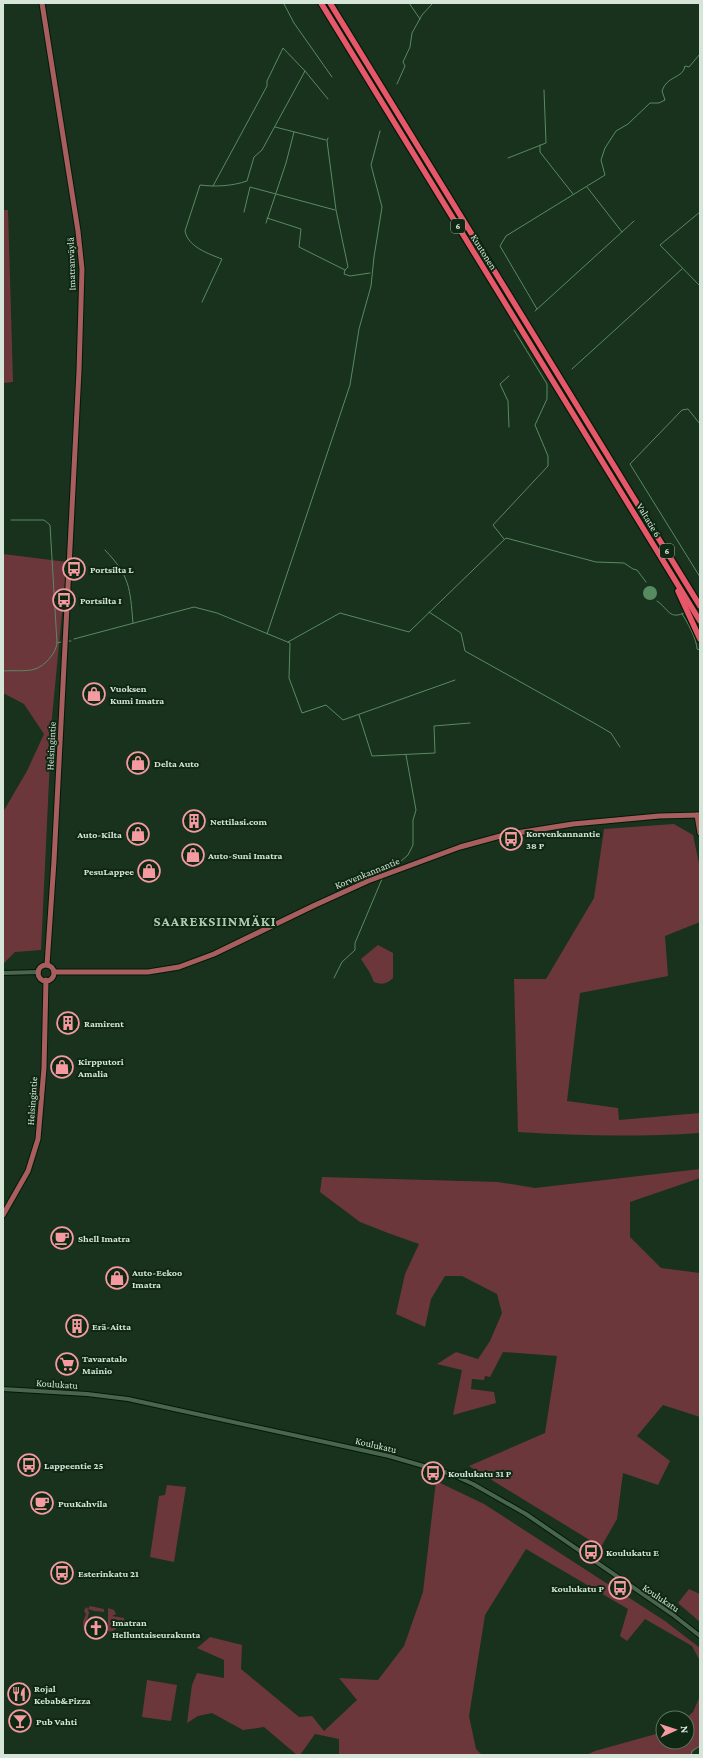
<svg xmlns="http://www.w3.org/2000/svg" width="703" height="1758" font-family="'Crimson Pro',serif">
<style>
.green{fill:#6c373b}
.water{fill:#588a61}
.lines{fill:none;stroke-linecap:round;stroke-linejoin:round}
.stream{stroke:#588a61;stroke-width:1}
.minor-casing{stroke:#021a07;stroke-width:6}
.major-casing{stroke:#021a07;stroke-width:7}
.highway-casing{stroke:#021a07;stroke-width:8}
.minor{stroke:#49654d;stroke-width:4}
.major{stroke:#a85d5e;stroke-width:5}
.highway{stroke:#e7576a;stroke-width:5.5}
.labels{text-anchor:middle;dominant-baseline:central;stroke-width:4;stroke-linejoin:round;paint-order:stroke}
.shield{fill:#0e2814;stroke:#99ac9c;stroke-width:1}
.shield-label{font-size:9px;font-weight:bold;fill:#d5e5d7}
.street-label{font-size:10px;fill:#d5e5d7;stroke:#0e2814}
.poi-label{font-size:10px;font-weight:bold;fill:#d5e5d7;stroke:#0e2814;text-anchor:start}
.district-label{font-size:14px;font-weight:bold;letter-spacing:1px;fill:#adccb1;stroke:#0e2814}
</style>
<rect width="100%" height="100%" fill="#18321e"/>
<g class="green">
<polygon points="3,210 8,210 13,382 3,383"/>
<polygon points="3,554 67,562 52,717 41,950 15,952 3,964 3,812 27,771 44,734 24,704 3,693"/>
<path d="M674 824 693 835 700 868V922L665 936 668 976 580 993 567 1101 618 1108 619 1120 700 1113V1133C639 1137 579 1136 518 1132L514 979H546L594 898 604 829Z"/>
<path d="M378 945 393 953V978C387 984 382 985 374 982L370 973 361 959Z"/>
<polygon points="700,1169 700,1178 630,1202 630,1237 661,1268 700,1273 700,1417 663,1405 637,1436 670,1461 658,1485 623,1473 617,1519 601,1547 469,1466 545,1433 557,1356 503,1352 490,1377 485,1376 484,1380 472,1379 471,1389 494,1392 496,1403 453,1415 462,1370 437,1364 456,1352 478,1359 490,1341 502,1313 497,1294 462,1276 445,1276 431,1299 425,1327 396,1314 405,1274 419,1244 388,1233 360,1222 320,1192 322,1177 498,1182 535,1188"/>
<polygon points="436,1481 484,1504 665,1621 700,1648 700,1661 692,1646 645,1619 627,1641 620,1636 628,1609 526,1549 485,1615 469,1716 476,1749 482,1755 339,1755 339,1739 315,1734 300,1755 297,1755 264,1727 243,1730 212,1713 198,1716 187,1723 192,1685 197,1673 224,1678 224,1660 197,1648 210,1637 242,1645 241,1669 299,1717 312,1716 324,1731 357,1700 339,1678 378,1680 404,1646 423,1592"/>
<polygon points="167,1485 186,1487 174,1562 150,1557 159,1496 165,1495"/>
<polygon points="689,1589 700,1594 700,1622 678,1603"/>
<polygon points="90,1606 104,1609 104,1612 94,1611 88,1609 89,1613 84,1631 83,1622 86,1614 84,1611 86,1607 88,1609"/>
<polygon points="108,1608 114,1610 116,1614 112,1616 124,1618 125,1622 116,1624 116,1629 112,1632 108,1631"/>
<polygon points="147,1680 177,1685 171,1721 142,1717"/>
<polygon points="700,1696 700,1746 696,1748 691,1755 586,1755 595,1751 663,1732 663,1742 687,1742 686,1718 693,1712"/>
</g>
<circle class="water" cx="650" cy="593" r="7"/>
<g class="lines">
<g class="stream">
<polyline points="409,3 420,19"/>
<polyline points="284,4 294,23 332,77"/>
<polyline points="397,84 405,66 403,62 410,47 412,33 422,15 433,3"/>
<polyline points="275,127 326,140"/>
<polyline points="328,138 327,141 336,210 348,267 345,270"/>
<polyline points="540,145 540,152 573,194"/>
<polyline points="508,158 546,143 544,90"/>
<polyline points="213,186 267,86 267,81 283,48 305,71 328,99"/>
<polyline points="587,187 622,232"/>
<polyline points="244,212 250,187 335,210"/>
<polyline points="700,212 660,245 700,286"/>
<polyline points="267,218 301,229 299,247 345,270 344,274 350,276 370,273"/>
<polyline points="266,223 286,163 294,132"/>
<path d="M202 302 222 259C209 254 188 247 185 231L200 185C216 187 232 186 247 181L254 157 262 150 305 71"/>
<path d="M537 309 500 246 506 236 605 175 601 160 605 148 616 131 628 124 650 103H659L665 100 662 91C667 75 683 79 685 66L689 67 700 54"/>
<polyline points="535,311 634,221"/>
<polyline points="572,369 682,269"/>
<polyline points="509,376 500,384 508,401 509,427"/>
<polyline points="700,424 688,409 682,410 630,464 700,577"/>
<polyline points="504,539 493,525 548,466 548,456 535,425 547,399 547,384 514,330"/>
<path d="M105 550C130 576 130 588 133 623"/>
<path d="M657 601C669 609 669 621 686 612"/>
<polyline points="429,612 461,633 465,651 594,723 611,733 620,747"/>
<path d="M682 614C687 621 697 640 697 649L700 650"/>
<polyline points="267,634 350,385 359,329 371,286 374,257 382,207 371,165 380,131"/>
<polyline points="74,639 194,607 217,613 290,643 289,678 302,713 326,705 343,720 455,680"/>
<polyline points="68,641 71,641"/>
<polyline points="288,642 340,613 409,632 506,538 596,562 624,563 633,569 637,570 646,582"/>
<polyline points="57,643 61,642"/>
<path d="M3 671C13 670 26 672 35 669 45 666 56 653 57 643L50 525 44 520H11"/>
<polyline points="359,715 372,756 435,753 434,726 470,723"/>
<polyline points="401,861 408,855 413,845 413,820 416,810 406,755"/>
<polyline points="334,978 342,962 355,950 355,943 382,879"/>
<polyline points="691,1755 692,1751 700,1746"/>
</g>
<g class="minor-casing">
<g id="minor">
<polyline points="3,973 39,972"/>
<polyline points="3,1389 87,1394 128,1399 389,1456 451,1474 473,1484 526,1514 672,1614 700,1636"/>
</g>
</g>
<g class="major-casing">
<g id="major">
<polyline points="42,3 78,231 82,269 79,371 54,861 47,965"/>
<polyline points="697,815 700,833"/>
<circle cx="46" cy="973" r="8"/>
<polyline points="54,972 148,972 179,967 214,954 313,906 368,881 460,847 504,835 573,824 659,816 700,815"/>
<polyline points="3,1215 28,1171 38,1139 44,1068 46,980"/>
</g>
</g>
<g class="highway-casing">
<g id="highway">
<polyline points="321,3 700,621"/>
<polyline points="330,3 700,606"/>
<polyline points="678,591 700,639"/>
</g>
</g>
<use href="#minor" class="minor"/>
<use href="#major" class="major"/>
<use href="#highway" class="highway"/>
</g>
<defs>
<g id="bus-ring" transform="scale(1.15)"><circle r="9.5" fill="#0e2814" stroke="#f49aa0" stroke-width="1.5"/><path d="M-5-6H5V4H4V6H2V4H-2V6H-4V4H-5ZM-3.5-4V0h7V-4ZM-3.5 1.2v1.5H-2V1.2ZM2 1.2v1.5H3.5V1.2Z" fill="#f49aa0"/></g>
<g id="shop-ring" transform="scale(1.15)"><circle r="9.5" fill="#0e2814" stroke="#f49aa0" stroke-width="1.5"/><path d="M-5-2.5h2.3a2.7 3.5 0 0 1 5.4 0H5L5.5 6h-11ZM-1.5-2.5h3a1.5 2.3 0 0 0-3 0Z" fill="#f49aa0"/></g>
<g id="building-ring" transform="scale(1.15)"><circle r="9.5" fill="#0e2814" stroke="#f49aa0" stroke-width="1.5"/><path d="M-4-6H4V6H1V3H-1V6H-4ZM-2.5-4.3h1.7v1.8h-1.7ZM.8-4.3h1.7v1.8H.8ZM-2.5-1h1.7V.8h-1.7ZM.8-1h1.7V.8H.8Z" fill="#f49aa0"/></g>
<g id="cafe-ring" transform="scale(1.15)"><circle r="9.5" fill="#0e2814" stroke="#f49aa0" stroke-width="1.5"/><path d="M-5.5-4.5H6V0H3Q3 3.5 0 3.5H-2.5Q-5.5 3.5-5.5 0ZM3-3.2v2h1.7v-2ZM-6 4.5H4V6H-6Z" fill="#f49aa0"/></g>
<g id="supermarket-ring" transform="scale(1.15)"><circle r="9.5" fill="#0e2814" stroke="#f49aa0" stroke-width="1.5"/><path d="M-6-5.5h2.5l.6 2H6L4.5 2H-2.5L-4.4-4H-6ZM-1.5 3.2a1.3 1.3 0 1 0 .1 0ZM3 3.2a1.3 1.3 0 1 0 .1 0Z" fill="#f49aa0"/></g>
<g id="church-ring" transform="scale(1.15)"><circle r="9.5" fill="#0e2814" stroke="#f49aa0" stroke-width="1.5"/><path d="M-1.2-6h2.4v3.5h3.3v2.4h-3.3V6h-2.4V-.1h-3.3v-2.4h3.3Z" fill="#f49aa0"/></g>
<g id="restaurant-ring" transform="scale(1.15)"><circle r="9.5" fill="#0e2814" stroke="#f49aa0" stroke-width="1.5"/><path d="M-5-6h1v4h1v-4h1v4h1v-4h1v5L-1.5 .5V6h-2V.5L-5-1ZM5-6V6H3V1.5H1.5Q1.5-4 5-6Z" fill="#f49aa0"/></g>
<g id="bar-ring" transform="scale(1.15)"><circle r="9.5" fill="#0e2814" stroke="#f49aa0" stroke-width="1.5"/><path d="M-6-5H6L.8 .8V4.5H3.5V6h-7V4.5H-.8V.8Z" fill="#f49aa0"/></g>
</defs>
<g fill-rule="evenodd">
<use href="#bus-ring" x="74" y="569"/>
<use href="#bus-ring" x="64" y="600"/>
<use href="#shop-ring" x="94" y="694"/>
<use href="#shop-ring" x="138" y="763"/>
<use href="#building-ring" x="194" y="821"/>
<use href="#shop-ring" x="138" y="834"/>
<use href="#bus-ring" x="511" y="839"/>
<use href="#shop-ring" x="193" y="855"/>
<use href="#shop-ring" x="149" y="871"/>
<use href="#building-ring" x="68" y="1023"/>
<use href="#shop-ring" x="62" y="1067"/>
<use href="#cafe-ring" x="62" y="1238"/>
<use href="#shop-ring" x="117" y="1278"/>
<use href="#building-ring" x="77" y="1326"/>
<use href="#supermarket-ring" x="67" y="1364"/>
<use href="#bus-ring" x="29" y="1465"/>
<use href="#bus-ring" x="433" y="1473"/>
<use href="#cafe-ring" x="42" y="1503"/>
<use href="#bus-ring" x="591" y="1552"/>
<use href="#bus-ring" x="62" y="1573"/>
<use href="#bus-ring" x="620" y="1588"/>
<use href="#church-ring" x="96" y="1628"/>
<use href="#restaurant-ring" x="19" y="1694"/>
<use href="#bar-ring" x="20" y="1721"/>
</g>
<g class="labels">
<g class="shield">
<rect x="451" y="219" width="14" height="14" rx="3"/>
<rect x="660" y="544" width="14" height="14" rx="3"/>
</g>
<g class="shield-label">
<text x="458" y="226">6</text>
<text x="667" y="551">6</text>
</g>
<g class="street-label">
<text transform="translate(484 252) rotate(58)">Kuutonen</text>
<text transform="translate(71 264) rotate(-92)">Imatranväylä</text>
<text transform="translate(649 520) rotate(59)">Valtatie 6</text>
<text transform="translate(51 746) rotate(-87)">Helsingintie</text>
<text transform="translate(367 873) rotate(-22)">Korvenkannantie</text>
<text transform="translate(32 1101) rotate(-86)">Helsingintie</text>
<text transform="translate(57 1384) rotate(4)">Koulukatu</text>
<text transform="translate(376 1445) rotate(13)">Koulukatu</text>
<text transform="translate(661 1598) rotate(34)">Koulukatu</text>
</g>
<g class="poi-label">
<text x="90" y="569">Portsilta L</text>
<text x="80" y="600">Portsilta I</text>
<text x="110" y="688">Vuoksen<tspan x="110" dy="12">Kumi Imatra</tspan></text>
<text x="154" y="763">Delta Auto</text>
<text x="210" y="821">Nettilasi.com</text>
<text x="526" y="833">Korvenkannantie<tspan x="526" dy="12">38 P</tspan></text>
<text x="122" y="834" text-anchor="end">Auto-Kilta</text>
<text x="208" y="855">Auto-Suni Imatra</text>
<text x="134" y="871" text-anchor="end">PesuLappee</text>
<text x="84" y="1023">Ramirent</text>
<text x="78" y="1061">Kirpputori<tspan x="78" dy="12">Amalia</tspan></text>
<text x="78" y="1238">Shell Imatra</text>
<text x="132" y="1272">Auto-Eekoo<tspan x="132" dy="12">Imatra</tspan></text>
<text x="92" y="1326">Erä-Aitta</text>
<text x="82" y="1358">Tavaratalo<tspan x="82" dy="12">Mainio</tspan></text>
<text x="44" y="1465">Lappeentie 25</text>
<text x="448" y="1473">Koulukatu 31 P</text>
<text x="58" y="1503">PuuKahvila</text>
<text x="606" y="1552">Koulukatu E</text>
<text x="78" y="1573">Esterinkatu 21</text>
<text x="604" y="1588" text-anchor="end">Koulukatu P</text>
<text x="112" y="1622">Imatran<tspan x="112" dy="12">Helluntaiseurakunta</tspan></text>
<text x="34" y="1688">Rojal<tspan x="34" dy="12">Kebab&amp;Pizza</tspan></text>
<text x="36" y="1721">Pub Vahti</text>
</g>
<g class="district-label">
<text x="215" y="921">SAAREKSIINMÄKI</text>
</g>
</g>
<rect width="703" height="1758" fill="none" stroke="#d5e5d7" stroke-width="8"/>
<g transform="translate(675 1730) rotate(87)"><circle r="19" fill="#0e2814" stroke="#5e7462"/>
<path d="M0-3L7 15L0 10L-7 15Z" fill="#f49aa0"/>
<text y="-6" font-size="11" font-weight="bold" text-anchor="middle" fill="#d5e5d7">N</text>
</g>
</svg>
